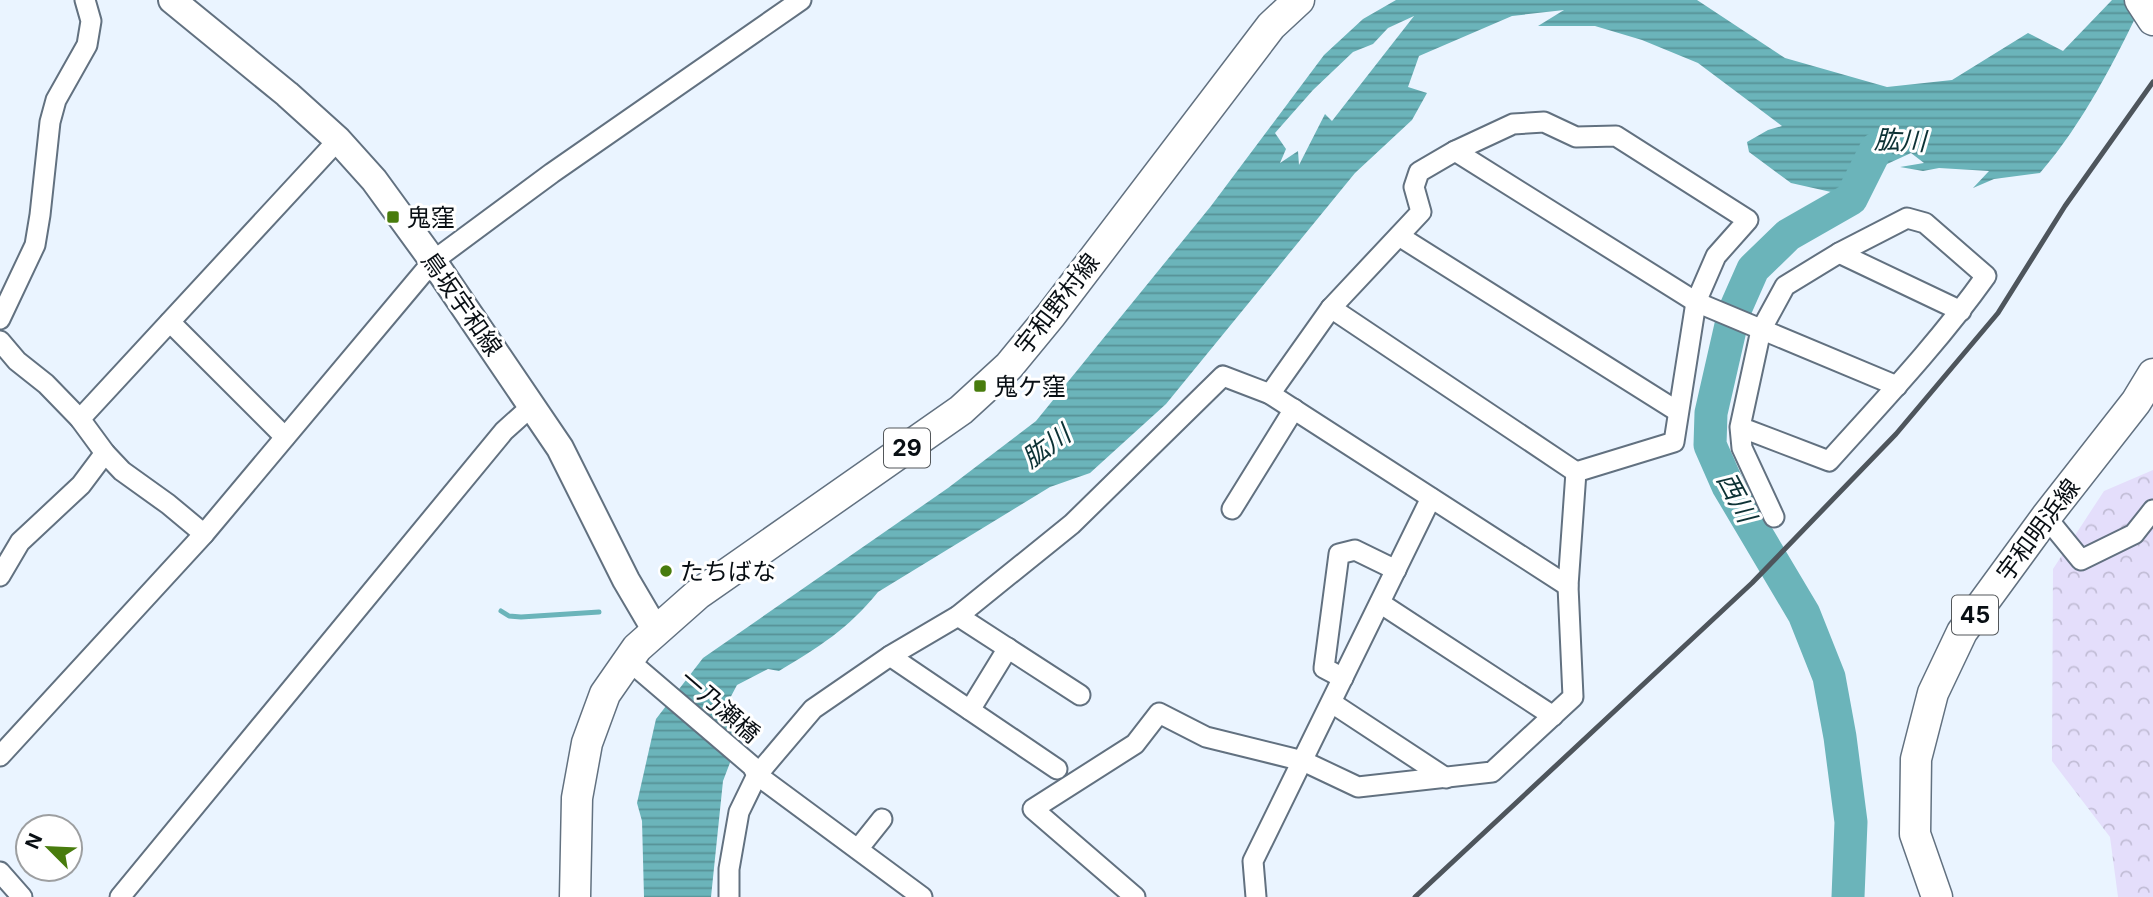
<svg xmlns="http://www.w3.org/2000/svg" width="2153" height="897" font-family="Inter,'Noto Sans JP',sans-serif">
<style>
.forest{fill:url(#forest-crowns)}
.water{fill:url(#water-rules);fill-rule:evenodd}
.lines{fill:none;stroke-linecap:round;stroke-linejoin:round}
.stream{stroke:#6bb4ba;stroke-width:5}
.river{stroke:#6bb4ba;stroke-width:33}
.minor-casing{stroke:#627180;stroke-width:23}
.secondary-casing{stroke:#627180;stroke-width:30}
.primary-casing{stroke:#627180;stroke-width:33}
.minor{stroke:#fff;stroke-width:19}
.secondary{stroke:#fff;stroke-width:26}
.primary{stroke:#fff;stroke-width:30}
.rail{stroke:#4e555c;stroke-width:5}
.poi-dot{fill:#487c0d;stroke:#fff;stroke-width:2.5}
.labels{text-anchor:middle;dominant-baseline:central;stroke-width:6;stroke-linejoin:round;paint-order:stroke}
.shield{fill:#fff;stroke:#53575a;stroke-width:2}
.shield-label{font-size:23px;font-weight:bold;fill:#090f14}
.poi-label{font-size:24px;fill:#090f14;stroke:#fff;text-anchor:start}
.street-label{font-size:24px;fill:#090f14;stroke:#fff}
.water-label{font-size:26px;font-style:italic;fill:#0d3235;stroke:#fff}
</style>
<defs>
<pattern id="forest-crowns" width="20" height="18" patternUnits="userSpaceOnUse" patternTransform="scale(1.75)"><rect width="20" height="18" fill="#e4defb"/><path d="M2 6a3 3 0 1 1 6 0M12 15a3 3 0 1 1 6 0" fill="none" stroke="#c2bdd6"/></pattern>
<pattern id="water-rules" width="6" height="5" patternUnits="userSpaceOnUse" patternTransform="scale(1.75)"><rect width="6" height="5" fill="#6bb4ba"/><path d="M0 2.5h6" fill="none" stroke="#569196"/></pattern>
</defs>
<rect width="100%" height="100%" fill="#eaf4ff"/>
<polygon class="forest" points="2153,470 2153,897 2118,897 2110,837 2052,761 2053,569 2104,491"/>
<path class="water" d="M1396 0H1697L1785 58 1887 87 1952 80 2028 33 2063 51 2112 0H2144C2115 60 2084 122 2040 173L1994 179 1973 188 1989 171 1939 168 1923 171 1900 167 1924 163 1911 153 1874 170 1862 189 1831 192 1791 183 1749 152 1747 142 1768 130 1782 126 1698 63 1642 40 1595 26H1538L1564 10 1512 16 1419 56 1408 87 1427 93 1412 120 1355 173 1166 404 1090 473 1050 487 878 592C848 629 819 647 779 671L768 669 737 685 719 719 730 728 749 717 739 739 723 781 711 897H644L642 821 637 803 656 719 703 658 948 488 1036 421 1211 206 1324 55 1363 19ZM1414 16 1332 121 1325 114 1299 165 1298 151 1280 163 1286 149 1275 133 1313 90 1353 52 1373 44 1388 28Z"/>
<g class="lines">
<polyline class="stream" points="501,611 509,616 521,617 599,612"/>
<polyline class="river" points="1848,897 1851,822 1840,737 1829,677 1804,614 1728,486 1710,445 1711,413 1734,312 1753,269 1788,235 1851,199 1876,149"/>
<g class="minor-casing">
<g id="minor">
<polyline points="1455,151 1696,302 1897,386"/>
<polyline points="1399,236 1677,411"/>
<polyline points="1839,253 1961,311"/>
<polyline points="1331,308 1576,472"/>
<polyline points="0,319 35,245 40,215 50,122 56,100 87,45 91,21 85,0"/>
<polyline points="170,322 285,437"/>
<polyline points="0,341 17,361 46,384 80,419 105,453 122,471 168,504 204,534"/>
<polyline points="80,419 338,140"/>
<path d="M1740 427 1829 461C1883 401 1939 342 1986 276L1925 223 1907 218 1839 253 1785 286 1761 330 1740 427 1742 448 1774 517"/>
<polyline points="1232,509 1294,409"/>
<polyline points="2046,517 2081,560 2134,534 2153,510"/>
<polyline points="0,576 20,542 81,485 105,453"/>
<polyline points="1380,603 1553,716"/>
<polyline points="958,616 1080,695"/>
<polyline points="890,656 1057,769"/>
<polyline points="628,660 752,766 757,775 922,897"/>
<polyline points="1343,678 1324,668 1339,554 1355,550 1396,570"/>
<polyline points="1332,703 1446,778"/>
<polyline points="970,710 1008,648"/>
<polyline points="0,756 204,534 433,261 552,173 801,0"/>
<polyline points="858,849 882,819"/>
<polyline points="0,872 22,897"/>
<polyline points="120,897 504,431 533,405"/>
<polyline points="729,897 729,869 739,812 757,775 813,709 890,656 958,616 1072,524 1223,376 1270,394 1568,586"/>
<polyline points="1135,897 1033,809 1135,744 1159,713 1206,737 1303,761 1358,787 1492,772 1573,697 1568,586 1576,472 1674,442 1696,302 1716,256 1748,220 1616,136 1576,137 1544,122 1513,124 1455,151 1419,172 1414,187 1421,212 1331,308 1270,394"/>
<polyline points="1256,897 1253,861 1431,498"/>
</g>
</g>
<g class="secondary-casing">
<polyline id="secondary" points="172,0 287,94 338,140 374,180 433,261 560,448 626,580 656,631"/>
</g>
<g class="primary-casing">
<g id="primary">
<polyline points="2140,0 2153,20"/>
<polyline points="575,897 577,798 587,743 605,694 637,648 698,594 961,410 1009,366 1051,315 1271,26 1299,0"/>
<polyline points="1937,897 1915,834 1916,759 1933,693 1962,632 2046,517 2136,402 2153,374"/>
</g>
</g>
<use href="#minor" class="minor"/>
<use href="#secondary" class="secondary"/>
<use href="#primary" class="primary"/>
<polyline class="rail" points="1415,897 1752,583 1896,434 1998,313 2065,206 2153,82"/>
</g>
<g class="poi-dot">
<rect x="386" y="210" width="14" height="14" rx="3.5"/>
<rect x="973" y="379" width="14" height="14" rx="3.5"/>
<circle cx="666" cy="571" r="7"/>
</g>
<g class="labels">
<g class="shield">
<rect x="884" y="428.5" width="46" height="39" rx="5"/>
<rect x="1952" y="595.5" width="46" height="39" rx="5"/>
</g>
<g class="shield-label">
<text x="907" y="448">29</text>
<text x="1975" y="615">45</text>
</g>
<g class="poi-label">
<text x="407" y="217">鬼窪</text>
<text x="994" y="386">鬼ケ窪</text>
<text x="680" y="571">たちばな</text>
</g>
<g class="street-label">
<text transform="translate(462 304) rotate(55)">鳥坂宇和線</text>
<text transform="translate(1057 304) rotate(-52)">宇和野村線</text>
<text transform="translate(2038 530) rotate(-53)">宇和明浜線</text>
<text transform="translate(720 706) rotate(41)">一乃瀬橋</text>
</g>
<g class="water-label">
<text transform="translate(1900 140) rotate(2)">肱川</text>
<text transform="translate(1046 446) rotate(-36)">肱川</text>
<text transform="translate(1737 497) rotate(62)">西川</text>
</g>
</g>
<g transform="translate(49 848) rotate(294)"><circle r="33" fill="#ffffff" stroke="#9d9fa1" stroke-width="2"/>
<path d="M0-5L12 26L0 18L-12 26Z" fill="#487c0d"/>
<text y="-10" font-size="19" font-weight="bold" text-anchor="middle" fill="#090f14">N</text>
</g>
</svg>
